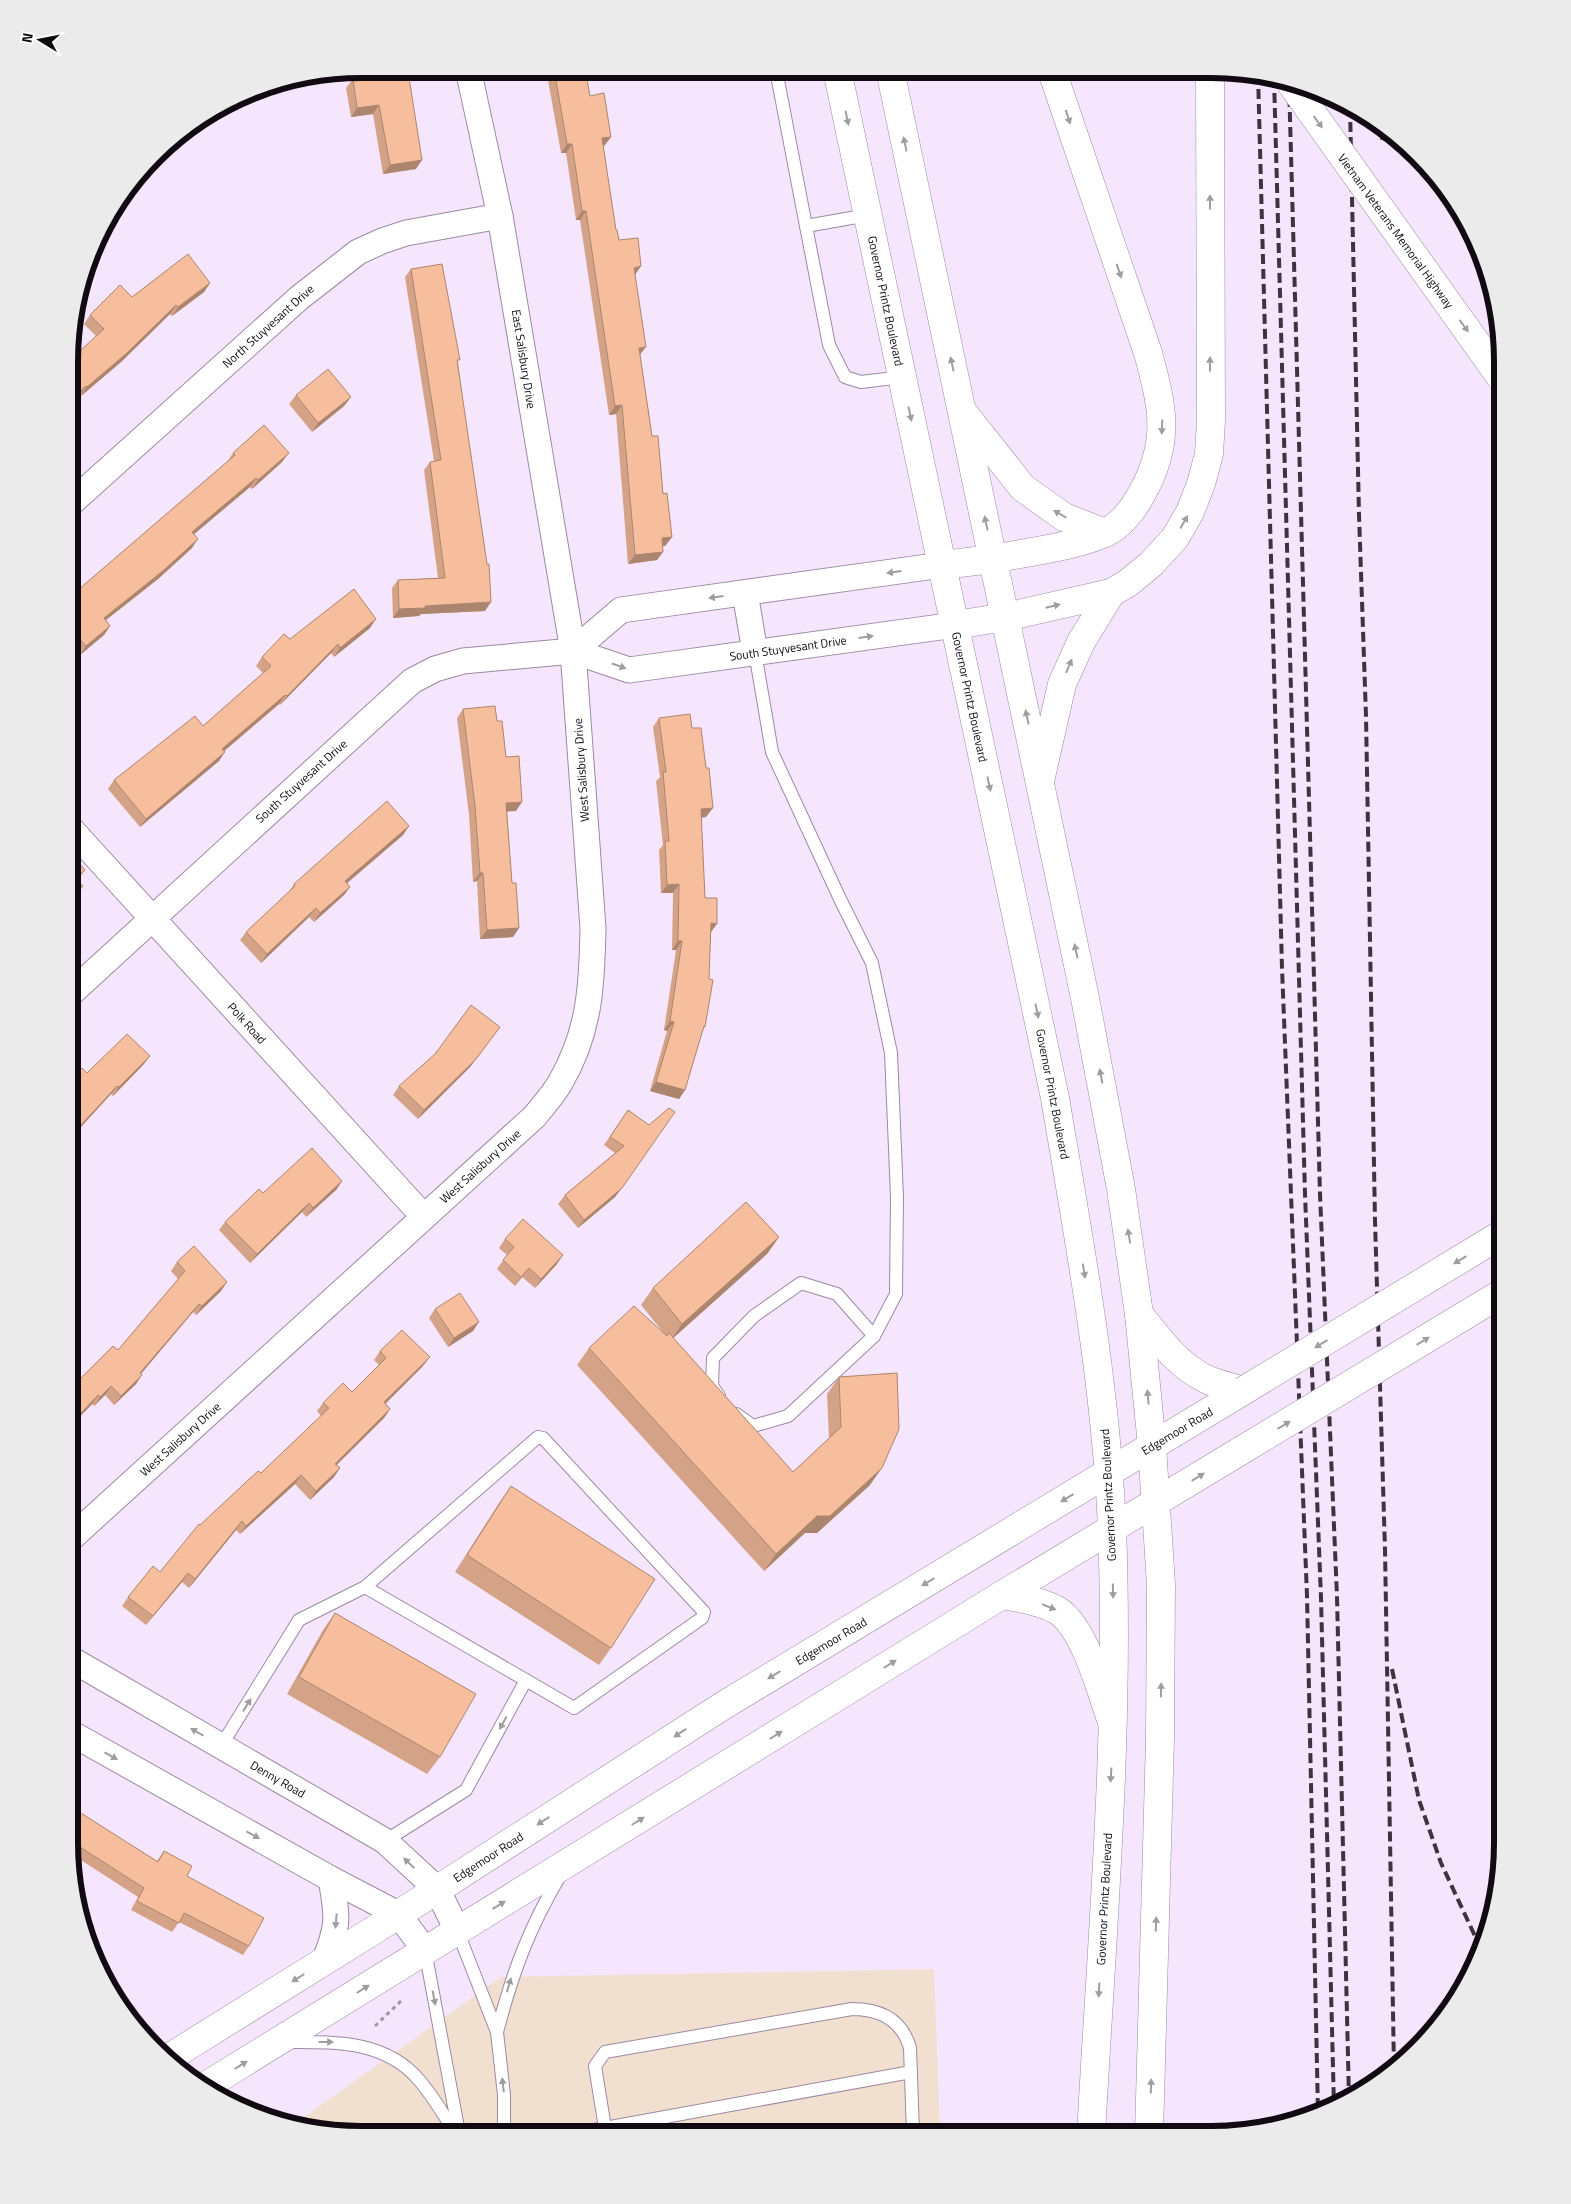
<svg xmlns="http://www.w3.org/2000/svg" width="1571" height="2204" font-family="'Titillium Web',sans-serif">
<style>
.commercial{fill:#f1e0cf}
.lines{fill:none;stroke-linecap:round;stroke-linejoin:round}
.lane-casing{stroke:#9c89a3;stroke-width:14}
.street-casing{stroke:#9c89a3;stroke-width:27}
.secondary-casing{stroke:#9c89a3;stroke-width:29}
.primary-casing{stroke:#9c89a3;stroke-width:29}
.highway-casing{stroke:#9c89a3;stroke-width:29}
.path{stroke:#a093a5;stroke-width:3;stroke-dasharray:4 4;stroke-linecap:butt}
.lane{stroke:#fff;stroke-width:12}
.street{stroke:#fff;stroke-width:25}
.secondary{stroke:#fff;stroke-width:28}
.primary{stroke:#fff;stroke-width:28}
.highway{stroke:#fff;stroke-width:28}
.rail{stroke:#3d3440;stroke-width:4;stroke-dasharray:10 5;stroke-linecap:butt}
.secondary-bridge-casing{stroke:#9c89a3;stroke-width:29;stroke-linecap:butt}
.highway-bridge-casing{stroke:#9c89a3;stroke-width:29;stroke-linecap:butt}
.secondary-bridge{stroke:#fff;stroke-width:28}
.highway-bridge{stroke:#fff;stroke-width:28}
.wall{fill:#d4a387}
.shaded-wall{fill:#ac856e}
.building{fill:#f6be9d;stroke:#ac856e}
.oneway{fill:#a09da1}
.labels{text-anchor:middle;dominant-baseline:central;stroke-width:4.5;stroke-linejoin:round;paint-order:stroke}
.street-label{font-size:12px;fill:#110a13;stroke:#fff}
.rim{fill:none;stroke:#110a13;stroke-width:6}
</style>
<rect width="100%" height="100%" fill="#f6e6fd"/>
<polygon class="commercial" points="934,1969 940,2134 323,2133 293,2125 501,1977"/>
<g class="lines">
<g class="lane-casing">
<g id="lane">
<polyline points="776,70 806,226 868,215"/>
<polyline points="806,226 829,345 845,377 861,382 902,377"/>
<polyline points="719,1396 712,1386 713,1358 754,1316 801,1283 837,1294 874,1336"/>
<polyline points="736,1414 753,1426 788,1416 874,1336 896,1294 897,1197 891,1053 872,963 840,899 772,752 755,652"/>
<polyline points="221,1746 299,1620 365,1587 538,1437 543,1438 704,1612 702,1618 574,1708 365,1587"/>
<polyline points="385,1841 466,1790 526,1680"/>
<polyline points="457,1930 497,2032 504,2095 504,2133"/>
<polyline points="425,1950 459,2133"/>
<path d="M497 2032C513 1971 529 1928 561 1874"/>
<path d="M287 2042C334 2042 385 2040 419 2080 433 2096 444 2116 456 2133"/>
<polyline points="605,2128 911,2072"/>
<path d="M575 2133 605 2128 595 2066 605 2052 852 2009C881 2009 902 2020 910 2048L913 2134"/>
</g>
</g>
<g class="street-casing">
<g id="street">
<polyline points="71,503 299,298 358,252 382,241 406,233 500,216"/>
<polyline points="745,593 755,652"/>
<polyline points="573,651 621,610 942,565"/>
<polyline points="70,828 424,1217"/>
<polyline points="70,994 412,681 435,669 463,661 573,651 629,670 955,625"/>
<path d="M69 1540 534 1117C543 1106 553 1095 560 1083 590 1032 592 985 593 928L573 651 500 216 468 69"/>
<polyline points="69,1658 385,1841 437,1889 457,1930"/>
<polyline points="69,1732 331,1879 398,1914 425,1950"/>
<path d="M324 1962C339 1926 338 1917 331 1879"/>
</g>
</g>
<g class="secondary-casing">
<g id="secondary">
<path d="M1139 1314C1159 1339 1177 1365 1206 1379 1217 1384 1231 1387 1243 1391"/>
<path d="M1002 1595C1020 1598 1038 1601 1055 1609 1084 1624 1101 1692 1112 1722"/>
<polyline points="167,2059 371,1932 721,1707 1243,1391"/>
<polyline points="204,2087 1002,1595 1242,1450"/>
</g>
</g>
<g class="primary-casing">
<g id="primary">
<path d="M837 70 1055 1098C1079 1240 1106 1384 1112 1528 1120 1731 1102 1933 1091 2135"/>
<polyline points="890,70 1085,998 1121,1189 1139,1314 1152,1446 1161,1585 1160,1738 1149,2135"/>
<polyline points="942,565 993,559"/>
<polyline points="955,625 1006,617"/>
</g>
</g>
<g class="highway-casing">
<g id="highway">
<polyline points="962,411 1023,488 1064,517 1105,533"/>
<path d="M993 559C1027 552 1073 547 1105 533 1120 526 1133 510 1141 495 1171 443 1163 408 1148 353L1052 71"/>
<polyline points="1006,617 1111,593 1128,583 1151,564 1175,538 1190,512 1201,484 1209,454 1211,420 1210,71"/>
<polyline points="1040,781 1062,684 1081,642 1111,593"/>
</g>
</g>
<polyline class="path" points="375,2026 402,2000 401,1998"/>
<use href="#lane" class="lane"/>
<use href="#street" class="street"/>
<use href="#secondary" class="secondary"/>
<use href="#primary" class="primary"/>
<use href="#highway" class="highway"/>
<g class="rail">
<polyline points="1258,74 1282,968 1307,1596 1318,2113"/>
<polyline points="1274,78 1305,1194 1321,1598 1334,2107"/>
<polyline points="1289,82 1320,1194 1337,1597 1349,2099"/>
<polyline points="1350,107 1359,515 1366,716 1375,1221 1385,1550 1394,2069"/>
<polyline points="1382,140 1385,127"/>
<polyline points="1392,1669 1419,1800 1441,1863 1481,1949"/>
</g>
<g class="secondary-bridge-casing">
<g id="secondary-bridge">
<polyline points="1243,1391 1502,1234"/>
<polyline points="1242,1450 1502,1293"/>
</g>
</g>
<g class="highway-bridge-casing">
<polyline id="highway-bridge" points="1290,82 1502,379"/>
</g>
<use href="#secondary-bridge" class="secondary-bridge"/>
<use href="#highway-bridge" class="highway-bridge"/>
</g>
<g class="wall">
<polygon points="546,69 585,69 590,96 611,137 604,146 603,146 616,230 619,240 635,275 640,355 652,436 672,537 665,546 662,546 663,552 657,560 628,564 616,414 609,415 580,220 576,220 566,153 561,153"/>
<polygon points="408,71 416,169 383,174 373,114 351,117 346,88 353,79"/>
<polygon points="411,269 458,362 485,611 421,614 419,616 393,618 392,588 398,580 438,578 424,470 430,462 434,461 405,277"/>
<polygon points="210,283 204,292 172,316 170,314 121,362 81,396 80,395 96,336 84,324 90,315 132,297"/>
<polygon points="296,395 351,397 344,406 312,432 289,404"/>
<polygon points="233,453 282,462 252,489 250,487 194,534 192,548 158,579 106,620 110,626 104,635 80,655 72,646 71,596 227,462"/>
<polygon points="370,628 334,657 331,653 280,705 279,704 224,751 219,761 140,827 108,789 114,780 203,726 263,673 256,666 262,657 290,639"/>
<polygon points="463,709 497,721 506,757 516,811 507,811 512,883 519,928 513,937 480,939 477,881 473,882 469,815 457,718"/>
<polygon points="659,718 692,728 706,817 701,818 705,898 711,932 705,1027 702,1031 685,1090 679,1099 650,1091 667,1031 664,1030 676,950 672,950 673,893 661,893 659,850 663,845 656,781 660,777 653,727"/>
<polygon points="409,826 403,835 347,883 350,887 344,895 314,922 309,917 261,963 240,940 246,932 289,892 294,884"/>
<polygon points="500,1027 470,1067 418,1119 393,1095 399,1086"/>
<polygon points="150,1056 143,1065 113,1096 111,1094 70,1139 70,1081 87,1073"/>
<polygon points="628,1110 649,1125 615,1197 578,1228 558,1204 565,1195 615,1153 604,1145"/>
<polygon points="342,1181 336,1190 306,1217 302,1212 250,1263 219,1230 225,1222 263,1193"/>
<polygon points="779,1237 767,1254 673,1338 793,1472 829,1438 827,1394 839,1377 870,1485 817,1533 805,1533 764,1571 577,1365 589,1348 662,1331 641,1305 653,1288"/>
<polygon points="505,1239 557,1264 535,1288 522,1277 515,1286 497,1269 507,1255 499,1248"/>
<polygon points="177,1262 221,1291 196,1315 193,1312 141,1374 136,1384 114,1405 105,1395 94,1406 92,1404 69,1428 70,1389 118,1350 178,1279 171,1271"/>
<polygon points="435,1309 473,1331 448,1347 429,1318"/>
<polygon points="380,1351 423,1366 385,1404 390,1409 384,1418 337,1465 340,1468 334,1477 310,1500 295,1484 240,1534 236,1530 189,1588 182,1582 146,1625 122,1606 128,1597 160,1572 200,1525 261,1473 321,1416 317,1411 323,1403 352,1392 379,1365 374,1360"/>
<polygon points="511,1486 611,1648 599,1665 455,1572 499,1503"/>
<polygon points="335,1613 440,1757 427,1774 287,1694 323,1630"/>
<polygon points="69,1807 157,1861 164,1851 249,1946 243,1955 179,1922 172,1932 131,1910 138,1897 70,1853 69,1844"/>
</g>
<g class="shaded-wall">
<polygon points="379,105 373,114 351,117 357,108"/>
<polygon points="611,137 604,146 596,147 602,138"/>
<polygon points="567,144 572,144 566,153 561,153"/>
<polygon points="422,160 416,169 383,174 390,165"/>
<polygon points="582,211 586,211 580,220 576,220"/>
<polygon points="641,266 635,275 634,268"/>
<polygon points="210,283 204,292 172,316 178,307"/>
<polygon points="176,305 170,314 121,362 81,396 87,387"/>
<polygon points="646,347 639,356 639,348"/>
<polygon points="86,386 80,395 71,403 71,400"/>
<polygon points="351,397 344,406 312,432 318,423"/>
<polygon points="622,405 616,414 609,415 615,406"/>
<polygon points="289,453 282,462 252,489 258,480"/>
<polygon points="256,478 250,487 186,541 192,532"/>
<polygon points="672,537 665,546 655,547 662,538"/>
<polygon points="198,539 192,548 158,579 97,627 104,618"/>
<polygon points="663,552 657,560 628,564 635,555"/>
<polygon points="491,602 485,611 421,614 419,616 393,618 399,609 425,606"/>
<polygon points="376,619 370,628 334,657 340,648"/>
<polygon points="110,626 104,635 80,655 86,646"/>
<polygon points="78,637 72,646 71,647 71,643"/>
<polygon points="338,644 331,653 280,705 287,696"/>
<polygon points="285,695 279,704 216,758 222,749"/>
<polygon points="225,752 219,761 140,827 146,819"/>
<polygon points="522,802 516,811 500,812 506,803"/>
<polygon points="713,808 706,817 695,818 701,809"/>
<polygon points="409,826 403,835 339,890 345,881"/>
<polygon points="85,870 78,879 70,886 75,879"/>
<polygon points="480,873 483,873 477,881 473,882"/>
<polygon points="679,884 673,893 661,893 667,885"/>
<polygon points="83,886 77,895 70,900 70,897"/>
<polygon points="350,887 344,895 314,922 320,913"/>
<polygon points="316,908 309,917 261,963 267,954"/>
<polygon points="711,923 717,924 711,932 704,932"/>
<polygon points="519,928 513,937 480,939 487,930"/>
<polygon points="678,941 682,941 676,950 672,950"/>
<polygon points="670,1021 674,1022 667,1031 664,1030"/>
<polygon points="500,1027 470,1067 418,1119 424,1110"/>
<polygon points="150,1056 143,1065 113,1096 119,1087"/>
<polygon points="656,1082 685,1090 679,1099 650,1091"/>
<polygon points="117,1086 111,1094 70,1139 70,1137"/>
<polygon points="342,1181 336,1190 306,1217 313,1208"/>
<polygon points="622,1188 615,1197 578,1228 584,1220"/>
<polygon points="309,1203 302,1212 250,1263 257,1254"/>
<polygon points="779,1237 767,1254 670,1341 682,1324"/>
<polygon points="563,1255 557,1264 535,1288 541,1279"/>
<polygon points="529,1268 515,1286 521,1277"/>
<polygon points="227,1282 221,1291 196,1315 202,1306"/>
<polygon points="199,1304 193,1312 134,1382 140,1373"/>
<polygon points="479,1322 473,1331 448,1347 454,1338"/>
<polygon points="430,1357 423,1366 378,1411 384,1402"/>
<polygon points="142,1375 136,1384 114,1405 121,1396"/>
<polygon points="111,1386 105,1395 94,1406 100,1397"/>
<polygon points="98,1395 92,1404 69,1428 69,1426"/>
<polygon points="390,1409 384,1418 329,1472 335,1464"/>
<polygon points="340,1468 334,1477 310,1500 316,1491"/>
<polygon points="882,1468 870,1485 817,1533 805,1533 764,1571 776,1554 817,1516"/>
<polygon points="301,1475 295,1484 240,1534 246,1526"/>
<polygon points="242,1521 236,1530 189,1588 195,1579"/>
<polygon points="188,1573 182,1582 146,1625 153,1616"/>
</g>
<g class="building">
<polygon points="554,69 585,69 590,96 604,93 611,137 602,138 616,230 617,230 619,240 638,238 641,266 634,268 646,347 639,348 652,436 658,436 663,494 667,493 672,537 662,538 663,552 635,555 622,405 615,406 586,211 582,211 572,144 567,144"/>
<polygon points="408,71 422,160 390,165 379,105 357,108 353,79"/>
<polygon points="188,254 210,283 178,307 176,305 127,353 87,387 86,386 71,400 71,359 104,329 90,315 120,285 132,297"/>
<polygon points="442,264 460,360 457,360 487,564 489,564 491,602 425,606 425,608 399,609 398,580 445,578 430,462 441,460 411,269"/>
<polygon points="328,369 351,397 318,423 296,395"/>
<polygon points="264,425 289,453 258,480 256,478 192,532 198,539 164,570 104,618 110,626 86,646 78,637 71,643 71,596 235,455 233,453"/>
<polygon points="354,589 376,619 340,648 338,644 287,696 285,695 222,749 225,752 146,819 114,780 195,716 203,726 271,666 262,657 284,634 290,639"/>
<polygon points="495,706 497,721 502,721 506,757 519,756 522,802 506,803 512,883 516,883 519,928 487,930 483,873 480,873 475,806 463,709"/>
<polygon points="690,714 692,728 701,728 706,768 709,768 713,808 701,809 705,898 717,898 717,924 711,923 709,979 713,980 705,1027 704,1026 685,1090 656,1082 674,1022 670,1021 682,941 678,941 679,884 667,885 665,841 669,841 663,772 666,772 659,718"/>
<polygon points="387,801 409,826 345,881 350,887 320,913 316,908 267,954 246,932 295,886 294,884"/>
<polygon points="70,853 85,870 75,879 83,886 70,897"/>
<polygon points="471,1005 500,1027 476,1059 424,1110 399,1086 435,1054"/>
<polygon points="127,1034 150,1056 119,1087 117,1086 70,1137 70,1081 82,1068 87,1073"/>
<polygon points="669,1108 675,1112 622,1188 584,1220 565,1195 624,1146 610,1137 628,1110 649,1125"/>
<polygon points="312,1148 342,1181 313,1208 309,1203 257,1254 225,1222 259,1189 263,1193"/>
<polygon points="746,1202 779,1237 682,1324 653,1288"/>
<polygon points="523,1219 563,1255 541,1279 529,1268 521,1277 503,1260 514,1247 505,1239"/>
<polygon points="194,1246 227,1282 202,1306 199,1304 140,1373 142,1375 121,1396 111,1386 100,1397 98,1395 69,1426 70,1389 113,1346 118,1350 185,1271 177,1262"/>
<polygon points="460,1293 479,1322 454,1338 435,1309"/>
<polygon points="634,1306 667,1336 669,1333 793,1472 841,1427 839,1377 897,1373 899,1429 882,1468 830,1516 817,1516 776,1554 589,1348"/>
<polygon points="402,1330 430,1357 384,1402 390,1409 335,1464 340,1468 316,1491 301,1475 246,1526 242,1521 195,1579 188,1573 153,1616 128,1597 153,1566 160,1572 199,1524 200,1525 258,1471 261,1473 329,1408 323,1403 343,1383 352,1392 386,1358 380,1351"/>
<polygon points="511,1486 655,1579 611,1648 467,1555"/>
<polygon points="335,1613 476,1694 440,1757 299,1677"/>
<polygon points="69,1807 84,1815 158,1862 164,1851 192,1866 187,1876 264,1918 249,1946 184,1913 179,1923 137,1901 144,1888 69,1840"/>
</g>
<defs><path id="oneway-solid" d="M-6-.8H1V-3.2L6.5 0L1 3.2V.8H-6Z" transform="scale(1.25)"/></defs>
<g class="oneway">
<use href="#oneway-solid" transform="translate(1068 117) rotate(72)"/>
<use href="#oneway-solid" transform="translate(847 118) rotate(78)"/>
<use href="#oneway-solid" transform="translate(1318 122) rotate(54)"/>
<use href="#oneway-solid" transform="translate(905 144) rotate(-102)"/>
<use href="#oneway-solid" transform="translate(1210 202) rotate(-90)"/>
<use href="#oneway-solid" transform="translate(1119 271) rotate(71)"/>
<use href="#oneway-solid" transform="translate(1464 326) rotate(54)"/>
<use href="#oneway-solid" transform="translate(952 364) rotate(-102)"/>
<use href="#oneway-solid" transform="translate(1210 364) rotate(-90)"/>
<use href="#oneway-solid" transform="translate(910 414) rotate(78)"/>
<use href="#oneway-solid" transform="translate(1162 427) rotate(92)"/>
<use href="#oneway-solid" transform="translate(1060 514) rotate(-150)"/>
<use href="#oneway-solid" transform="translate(1184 522) rotate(-60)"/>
<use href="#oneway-solid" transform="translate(986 523) rotate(-102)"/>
<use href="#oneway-solid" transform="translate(894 572) rotate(172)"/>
<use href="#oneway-solid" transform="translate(716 597) rotate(172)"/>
<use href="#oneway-solid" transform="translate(1053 606) rotate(-13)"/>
<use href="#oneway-solid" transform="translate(866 637) rotate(-8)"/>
<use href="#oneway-solid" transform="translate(619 666) rotate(19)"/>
<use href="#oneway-solid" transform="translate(1069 666) rotate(-67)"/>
<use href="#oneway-solid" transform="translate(1027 717) rotate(-102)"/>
<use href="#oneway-solid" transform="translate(989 784) rotate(78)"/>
<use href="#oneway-solid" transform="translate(1076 951) rotate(-102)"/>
<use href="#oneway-solid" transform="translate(1037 1011) rotate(78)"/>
<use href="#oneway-solid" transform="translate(1101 1076) rotate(-101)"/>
<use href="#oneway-solid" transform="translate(1129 1236) rotate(-99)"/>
<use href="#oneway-solid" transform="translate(1460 1260) rotate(149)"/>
<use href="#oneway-solid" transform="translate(1084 1271) rotate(81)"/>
<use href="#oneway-solid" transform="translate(1423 1341) rotate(-31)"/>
<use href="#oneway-solid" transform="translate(1321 1344) rotate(149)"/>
<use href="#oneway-solid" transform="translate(1148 1397) rotate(-95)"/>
<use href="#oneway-solid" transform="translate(1284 1425) rotate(-31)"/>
<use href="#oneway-solid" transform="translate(1198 1477) rotate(-31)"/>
<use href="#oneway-solid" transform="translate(1067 1498) rotate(149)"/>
<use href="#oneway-solid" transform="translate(928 1582) rotate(149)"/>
<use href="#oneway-solid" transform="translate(1113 1591) rotate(89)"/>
<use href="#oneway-solid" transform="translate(1049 1607) rotate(22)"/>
<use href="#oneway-solid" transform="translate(890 1664) rotate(-32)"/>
<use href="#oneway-solid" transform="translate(774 1675) rotate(149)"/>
<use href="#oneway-solid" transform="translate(1161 1690) rotate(-89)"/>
<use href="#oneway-solid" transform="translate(247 1705) rotate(-58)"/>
<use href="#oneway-solid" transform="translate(503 1723) rotate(119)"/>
<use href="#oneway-solid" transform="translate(197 1732) rotate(-150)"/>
<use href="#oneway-solid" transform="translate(680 1733) rotate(147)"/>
<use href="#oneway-solid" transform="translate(776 1735) rotate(-32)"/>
<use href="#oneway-solid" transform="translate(111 1756) rotate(29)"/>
<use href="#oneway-solid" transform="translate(1111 1775) rotate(93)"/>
<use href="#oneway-solid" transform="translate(543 1821) rotate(147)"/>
<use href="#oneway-solid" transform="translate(638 1821) rotate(-32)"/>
<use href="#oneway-solid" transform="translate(253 1835) rotate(29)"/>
<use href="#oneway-solid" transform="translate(409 1863) rotate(-137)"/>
<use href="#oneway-solid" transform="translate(499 1905) rotate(-31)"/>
<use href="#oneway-solid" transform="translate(336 1921) rotate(95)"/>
<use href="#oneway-solid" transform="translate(1156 1924) rotate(-88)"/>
<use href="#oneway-solid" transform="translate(298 1978) rotate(148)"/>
<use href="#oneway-solid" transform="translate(509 1985) rotate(-73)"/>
<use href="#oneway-solid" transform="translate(363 1989) rotate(-32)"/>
<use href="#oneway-solid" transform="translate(1099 1990) rotate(93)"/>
<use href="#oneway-solid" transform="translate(434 1998) rotate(79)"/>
<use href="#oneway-solid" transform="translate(326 2042)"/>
<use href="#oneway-solid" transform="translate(241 2065) rotate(-32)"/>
<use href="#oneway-solid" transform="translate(503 2085) rotate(-97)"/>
<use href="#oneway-solid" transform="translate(1151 2086) rotate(-88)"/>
</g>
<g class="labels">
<g class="street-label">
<text transform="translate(1396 231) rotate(54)">Vietnam Veterans Memorial Highway</text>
<text transform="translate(886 301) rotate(78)">Governor Printz Boulevard</text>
<text transform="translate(268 326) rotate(-42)">North Stuyvesant Drive</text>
<text transform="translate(524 359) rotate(81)">East Salisbury Drive</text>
<text transform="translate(788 648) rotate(-8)">South Stuyvesant Drive</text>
<text transform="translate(970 697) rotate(78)">Governor Printz Boulevard</text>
<text transform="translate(581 770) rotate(-94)">West Salisbury Drive</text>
<text transform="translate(301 781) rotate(-42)">South Stuyvesant Drive</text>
<text transform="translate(247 1023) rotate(48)">Polk Road</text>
<text transform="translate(1053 1094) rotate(79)">Governor Printz Boulevard</text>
<text transform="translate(480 1166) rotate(-42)">West Salisbury Drive</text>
<text transform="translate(1177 1431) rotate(-31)">Edgemoor Road</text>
<text transform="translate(180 1439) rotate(-42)">West Salisbury Drive</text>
<text transform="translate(1108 1495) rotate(-93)">Governor Printz Boulevard</text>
<text transform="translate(831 1641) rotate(-31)">Edgemoor Road</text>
<text transform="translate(278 1779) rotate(30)">Denny Road</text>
<text transform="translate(488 1857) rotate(-33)">Edgemoor Road</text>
<text transform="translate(1104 1899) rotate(-87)">Governor Printz Boulevard</text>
</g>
</g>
<path d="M0 0H1571V2204H0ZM361 78H1211A283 283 0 0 1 1494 361V1843A283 283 0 0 1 1211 2126H361A283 283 0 0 1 78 1843V361A283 283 0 0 1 361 78Z" fill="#ecebec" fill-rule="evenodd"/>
<path class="rim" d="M361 78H1211A283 283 0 0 1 1494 361V1843A283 283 0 0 1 1211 2126H361A283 283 0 0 1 78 1843V361A283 283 0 0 1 361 78Z"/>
<g transform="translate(40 40) rotate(280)" stroke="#ffffff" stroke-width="4" paint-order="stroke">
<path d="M0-4L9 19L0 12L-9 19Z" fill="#110a13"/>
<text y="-8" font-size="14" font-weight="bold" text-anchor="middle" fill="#110a13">N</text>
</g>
</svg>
